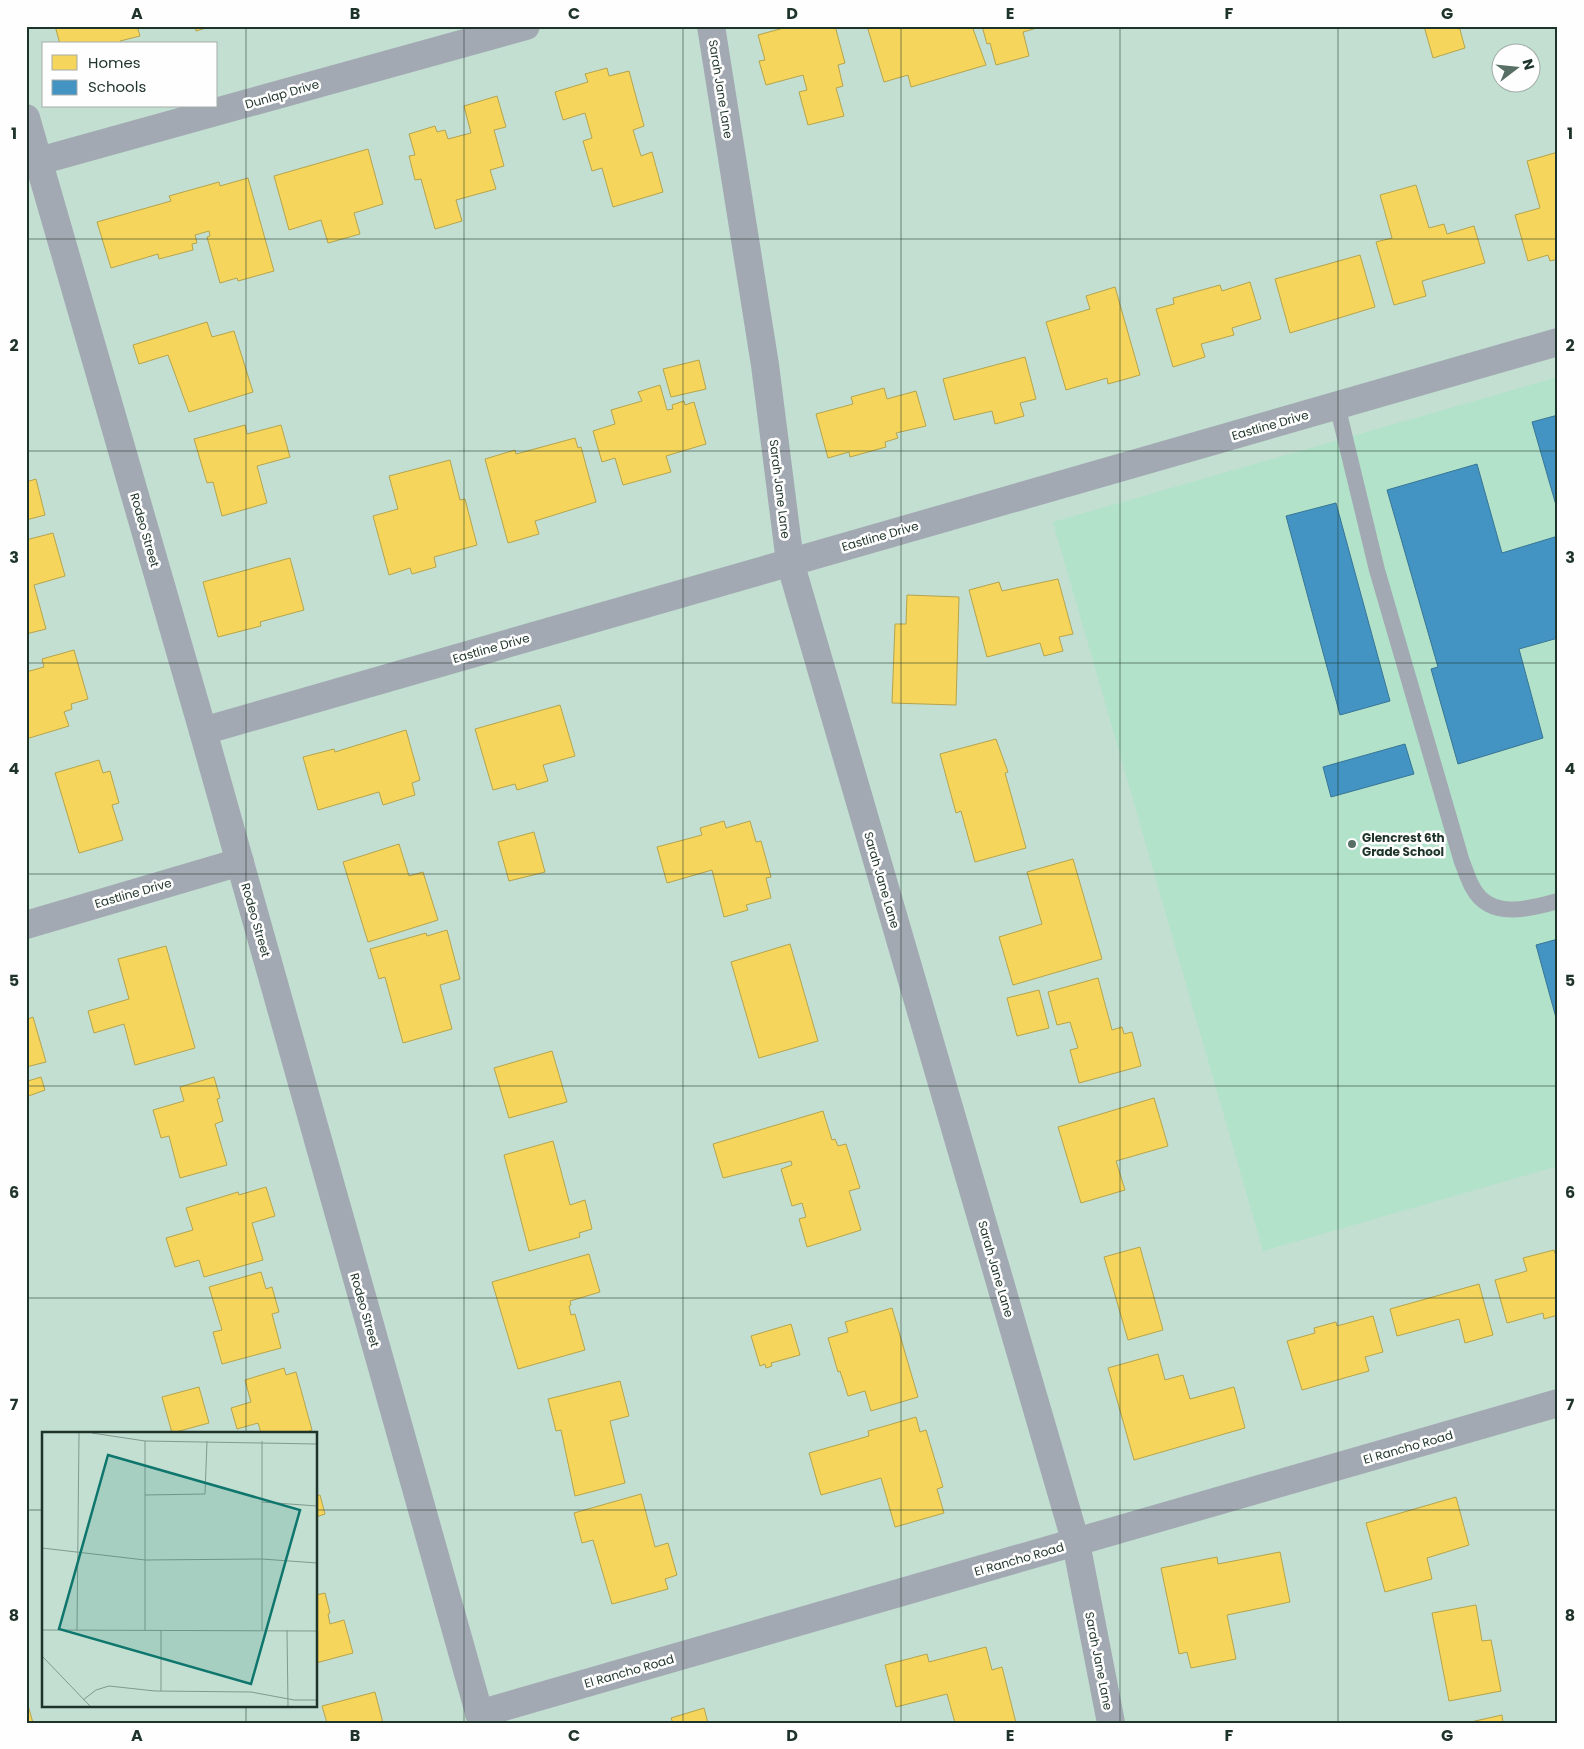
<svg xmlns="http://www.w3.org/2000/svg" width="1584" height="1749" font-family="Poppins,sans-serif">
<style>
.built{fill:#b2e2ca}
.homes{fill:#f6d55c;stroke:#b5a44d}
.schools{fill:#4393c3;stroke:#387695}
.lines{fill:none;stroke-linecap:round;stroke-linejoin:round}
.service{stroke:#a3a9b3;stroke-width:16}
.minor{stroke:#a3a9b3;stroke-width:28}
.tertiary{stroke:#a3a9b3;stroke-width:28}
.grid{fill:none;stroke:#1e3329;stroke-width:1;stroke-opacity:0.55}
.poi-dot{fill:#576f64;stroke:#fefefe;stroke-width:2}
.labels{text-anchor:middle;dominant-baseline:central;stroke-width:5;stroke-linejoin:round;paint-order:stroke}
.street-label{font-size:12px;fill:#1e3329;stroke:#fefefe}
.poi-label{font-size:12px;font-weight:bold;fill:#1e3329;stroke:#fefefe;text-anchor:start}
.inset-road{fill:none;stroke:#809a8e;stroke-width:1}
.view{fill:#0f766e;fill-opacity:0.15;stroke:#0f766e;stroke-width:2.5}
.inset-edge{fill:none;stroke:#1e3329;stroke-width:2.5}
.neatline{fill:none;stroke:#1e3329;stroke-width:2}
.grid-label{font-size:16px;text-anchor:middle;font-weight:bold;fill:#1e3329}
</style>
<rect width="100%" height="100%" fill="#c2dfd1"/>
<polygon class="built" points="1558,377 1558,1166 1263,1251 1053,522"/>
<g class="homes">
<polygon points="55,26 137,26 140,36 120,41 121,44 60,44"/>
<polygon points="195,26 213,26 196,31"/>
<polygon points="791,26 835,26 845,63 838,65 843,86 836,88 844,116 808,125 799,92 807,90 803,75 766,85 759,61 765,60 758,35"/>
<polygon points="867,26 972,26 986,65 911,87 908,75 884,82"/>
<polygon points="982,26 1044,26 1023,32 1029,56 996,65 990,43 987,44"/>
<polygon points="1424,26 1459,26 1465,48 1433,58"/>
<polygon points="607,68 609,76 629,71 644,126 633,130 641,156 652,152 663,192 613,207 602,168 592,171 583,141 592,138 585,113 563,120 555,92 588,82 585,74"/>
<polygon points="497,96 506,127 494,130 504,166 490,170 496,189 456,200 462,221 435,229 421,179 415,180 409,156 415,155 409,134 435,126 437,132 445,130 448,139 471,133 464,106"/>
<polygon points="368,149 383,204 354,213 360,234 328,243 321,220 289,230 274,176"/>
<polygon points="1558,152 1558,259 1550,261 1548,255 1528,261 1515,215 1540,208 1527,161"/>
<polygon points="248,178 274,271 238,281 237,278 220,283 207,237 210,236 209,231 195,235 197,243 192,244 193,250 159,259 158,254 111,268 97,222 171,201 169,196 219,182 220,186"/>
<polygon points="1416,185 1429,228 1444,224 1447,234 1474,226 1485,263 1422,281 1426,296 1394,305 1376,242 1392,238 1380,195"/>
<polygon points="1360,255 1375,307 1290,333 1275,279"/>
<polygon points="1250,282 1261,319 1232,328 1234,335 1201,344 1205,357 1173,367 1156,309 1174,304 1173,298 1220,285 1222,291"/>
<polygon points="1115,287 1140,375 1108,384 1107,378 1066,390 1046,322 1090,309 1086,296"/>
<polygon points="207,322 212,337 234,331 253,392 189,412 168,355 139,364 133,345"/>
<polygon points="1025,357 1036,399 1020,403 1024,416 995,424 992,411 954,420 943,379"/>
<polygon points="699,360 706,389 671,397 663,369"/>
<polygon points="660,385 667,410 673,409 672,405 684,401 685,405 694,402 706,444 666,456 671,472 623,485 615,458 602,462 593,431 615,424 611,410 642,401 638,392"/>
<polygon points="884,388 887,399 916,391 926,426 896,433 898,438 885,442 886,447 850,457 849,452 828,458 816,414 853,404 851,397"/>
<polygon points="245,425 247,434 281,425 290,457 257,466 267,503 222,516 213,482 207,483 194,439"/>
<polygon points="575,438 578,448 581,447 596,502 535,521 539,534 508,543 485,459 515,450 516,454"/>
<polygon points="450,460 460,500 465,499 477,545 434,557 436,567 412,574 410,568 389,575 373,516 398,509 389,476"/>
<polygon points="36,479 45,515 26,520 26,482"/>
<polygon points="53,533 65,576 34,585 46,629 26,634 26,540"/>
<polygon points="290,558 304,610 260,622 261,626 218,637 203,582"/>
<polygon points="1058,579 1073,634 1059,637 1063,651 1044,656 1040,643 987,657 969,590 999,582 1002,591"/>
<polygon points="907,595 959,597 956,705 892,703 895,624 906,624"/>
<polygon points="74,650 88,699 71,704 72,709 64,712 69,726 26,739 26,672 44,667 42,659"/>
<polygon points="560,705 575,756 543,765 548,781 517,790 515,784 493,790 475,729"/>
<polygon points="406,730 420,780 412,783 415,795 383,805 379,792 318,810 303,757 334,749 335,752"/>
<polygon points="996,739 1008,772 1005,773 1026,848 975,862 961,811 956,813 940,754"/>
<polygon points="99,760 103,773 110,771 119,803 112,805 123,840 79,853 55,773"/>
<polygon points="724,821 726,828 750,821 756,842 761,841 771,877 766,878 771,898 746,905 748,910 724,917 712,870 667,883 657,847 702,835 700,828"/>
<polygon points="534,832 545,872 509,881 498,842"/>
<polygon points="399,844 409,876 423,872 438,920 368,942 343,862"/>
<polygon points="1073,859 1102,959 1013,985 999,937 1042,924 1027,872"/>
<polygon points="447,930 460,979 440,985 452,1029 403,1043 385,977 379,979 370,949 426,933 427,936"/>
<polygon points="790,944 818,1041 759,1058 731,962"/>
<polygon points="166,946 195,1048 135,1065 124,1024 94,1033 88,1011 129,999 118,959"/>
<polygon points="1098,978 1112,1030 1122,1027 1124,1034 1132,1032 1141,1066 1079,1083 1070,1050 1078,1048 1070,1022 1057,1025 1048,992"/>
<polygon points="1039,990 1049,1028 1017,1036 1007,998"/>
<polygon points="33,1017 46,1062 26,1067 26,1020"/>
<polygon points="552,1051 567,1102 509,1118 494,1068"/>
<polygon points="26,1076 28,1081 41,1077 45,1090 26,1097"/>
<polygon points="214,1077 220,1098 217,1099 223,1121 215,1124 227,1165 180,1178 169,1136 161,1138 153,1110 184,1101 180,1087"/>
<polygon points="1154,1098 1168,1146 1116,1161 1125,1190 1081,1203 1058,1127"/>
<polygon points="823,1111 832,1140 835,1139 838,1146 846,1144 860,1188 849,1191 861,1230 807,1247 799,1219 806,1217 802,1203 792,1206 781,1169 792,1165 791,1161 723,1178 713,1144"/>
<polygon points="553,1141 570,1205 585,1200 592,1229 579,1233 580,1237 529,1251 504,1155"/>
<polygon points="266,1187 275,1216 252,1223 263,1260 204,1277 199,1260 175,1267 166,1238 193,1230 186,1208 238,1192 239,1195"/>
<polygon points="1140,1247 1163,1330 1128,1340 1104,1257"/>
<polygon points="1554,1250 1558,1262 1558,1315 1544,1319 1543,1313 1507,1323 1495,1280 1527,1271 1523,1258"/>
<polygon points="589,1254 600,1292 570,1301 571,1305 569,1306 571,1315 575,1314 585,1350 518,1369 492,1282"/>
<polygon points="261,1272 266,1289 272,1287 279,1312 272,1314 281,1348 222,1364 213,1332 222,1330 209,1287"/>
<polygon points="1479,1284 1493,1335 1465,1343 1459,1319 1397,1336 1390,1309"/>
<polygon points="892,1308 918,1397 871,1411 865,1391 848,1396 840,1371 838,1372 828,1338 848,1332 845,1322"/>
<polygon points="1373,1316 1383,1352 1365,1357 1369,1371 1302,1390 1287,1341 1315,1333 1314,1328 1336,1322 1337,1326"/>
<polygon points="791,1324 800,1355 771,1363 772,1366 766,1368 765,1364 760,1366 751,1336"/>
<polygon points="1158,1354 1165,1380 1183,1375 1190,1399 1234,1387 1245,1428 1134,1460 1108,1368"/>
<polygon points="284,1368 286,1375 296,1372 312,1430 304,1433 261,1433 258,1423 237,1429 231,1408 251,1402 245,1380"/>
<polygon points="620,1381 629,1416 610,1421 625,1483 575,1496 561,1430 556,1431 548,1399"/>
<polygon points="199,1387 209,1423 172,1433 162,1397"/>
<polygon points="916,1417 920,1432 926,1430 943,1487 937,1489 944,1513 895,1527 881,1478 821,1495 809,1453 869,1436 868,1431"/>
<polygon points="641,1494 655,1547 668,1543 677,1575 665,1579 668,1589 612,1604 593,1540 582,1543 574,1513"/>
<polygon points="320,1495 325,1514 316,1517 316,1496"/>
<polygon points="1456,1497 1469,1545 1427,1558 1432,1579 1385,1592 1366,1523"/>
<polygon points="1280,1552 1290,1602 1227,1615 1236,1659 1191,1668 1187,1652 1179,1654 1161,1568 1217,1557 1218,1564"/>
<polygon points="325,1593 330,1613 328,1614 330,1624 344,1620 353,1653 316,1663 316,1595"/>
<polygon points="1476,1605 1482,1641 1491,1640 1501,1691 1449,1701 1432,1613"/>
<polygon points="986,1647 992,1670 1002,1667 1016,1723 955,1723 947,1694 896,1707 885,1665 927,1654 929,1662"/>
<polygon points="375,1692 383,1723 327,1723 322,1706"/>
<polygon points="26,1698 33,1723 26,1723"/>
<polygon points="704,1708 708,1723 673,1723 671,1718"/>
<polygon points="1502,1715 1503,1723 1466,1723"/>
</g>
<g class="schools">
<polygon points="1558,415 1558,512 1532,422"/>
<polygon points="1477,464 1502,553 1558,536 1558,638 1519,649 1543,738 1458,764 1431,669 1438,667 1387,490"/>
<polygon points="1336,503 1390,701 1340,715 1286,516"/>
<polygon points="1405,744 1414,774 1331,797 1323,767"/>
<polygon points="1558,939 1558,1025 1536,945"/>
</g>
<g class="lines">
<path class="service" d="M1337 405 1377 570 1462 862C1466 871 1468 880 1473 888 1490 920 1530 909 1558 901"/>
<g class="minor">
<polyline points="711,26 765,365 790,562 1076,1543 1111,1723"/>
<polyline points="39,161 526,26"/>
<polyline points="203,731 1558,342"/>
<polyline points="26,925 240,862"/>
<polyline points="479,1714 1558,1403"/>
</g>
<polyline class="tertiary" points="26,118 203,731 482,1723"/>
</g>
<path class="grid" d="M246 26V1433M464 26V1723M683 26V1723M901 26V1723M1120 26V1723M1338 26V1723M26 239H1558M26 451H1558M26 663H1558M26 874H1558M26 1086H1558M26 1298H1558M26 1510H44M316 1510H1558M246 1705V1723"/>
<circle class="poi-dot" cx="1352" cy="844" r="5"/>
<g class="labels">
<g class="street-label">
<text transform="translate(721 89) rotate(81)">Sarah Jane Lane</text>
<text transform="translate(282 94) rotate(-16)">Dunlap Drive</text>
<text transform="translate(1270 425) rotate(-16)">Eastline Drive</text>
<text transform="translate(780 489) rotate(83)">Sarah Jane Lane</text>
<text transform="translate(145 530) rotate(74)">Rodeo Street</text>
<text transform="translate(880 536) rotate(-16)">Eastline Drive</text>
<text transform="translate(491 648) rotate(-16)">Eastline Drive</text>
<text transform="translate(882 880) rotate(74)">Sarah Jane Lane</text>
<text transform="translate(133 893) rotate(-16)">Eastline Drive</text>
<text transform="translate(256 920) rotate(74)">Rodeo Street</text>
<text transform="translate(996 1269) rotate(74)">Sarah Jane Lane</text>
<text transform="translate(365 1310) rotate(74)">Rodeo Street</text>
<text transform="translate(1408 1447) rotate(-16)">El Rancho Road</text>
<text transform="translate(1019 1559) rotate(-16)">El Rancho Road</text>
<text transform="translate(1099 1661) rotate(79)">Sarah Jane Lane</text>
<text transform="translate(629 1671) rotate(-16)">El Rancho Road</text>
</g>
<g class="poi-label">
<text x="1362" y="837">Glencrest 6th<tspan x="1362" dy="14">Grade School</tspan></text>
</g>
</g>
<g transform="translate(42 1432)">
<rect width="275" height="275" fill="#c2dfd1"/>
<path class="inset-road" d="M50 1 103 9 275 12M103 9V198M220 9V198M103 63 163 62 165 9M220 70 275 74M0 116 103 128 220 127 275 131M0 198 275 199M35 198 37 1M119 198V259M245 198 246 274M0 224 48 274M41 268 54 258 67 254 113 259 209 260 252 268H275"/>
<path class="view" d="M66 23 258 78 209 252 17 197Z"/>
<rect width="275" height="275" class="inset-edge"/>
</g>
<rect width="1584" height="1749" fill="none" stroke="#fefefe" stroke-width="55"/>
<rect x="42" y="42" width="175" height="65" fill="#fefefe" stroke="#a4ada9"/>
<rect x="52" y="55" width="25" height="15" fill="#f6d55c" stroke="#a4ada9"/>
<text x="88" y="68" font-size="15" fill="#1e3329">Homes</text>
<rect x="52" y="80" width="25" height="15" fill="#4393c3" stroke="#a4ada9"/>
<text x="88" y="92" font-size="15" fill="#1e3329">Schools</text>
<g transform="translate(1516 68) rotate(74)"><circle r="24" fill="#fefefe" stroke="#a4ada9"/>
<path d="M0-4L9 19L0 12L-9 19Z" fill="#576f64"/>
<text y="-8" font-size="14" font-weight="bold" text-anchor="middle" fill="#1e3329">N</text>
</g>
<rect x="28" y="28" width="1528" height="1694" class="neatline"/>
<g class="grid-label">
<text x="137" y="19">A</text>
<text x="355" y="19">B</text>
<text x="574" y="19">C</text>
<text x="792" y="19">D</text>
<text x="1010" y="19">E</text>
<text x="1229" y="19">F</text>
<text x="1447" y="19">G</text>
<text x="14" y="139">1</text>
<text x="1570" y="139">1</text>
<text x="14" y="351">2</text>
<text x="1570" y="351">2</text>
<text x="14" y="563">3</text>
<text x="1570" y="563">3</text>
<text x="14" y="774">4</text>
<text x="1570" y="774">4</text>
<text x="14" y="986">5</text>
<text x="1570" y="986">5</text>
<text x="14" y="1198">6</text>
<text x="1570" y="1198">6</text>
<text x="14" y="1410">7</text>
<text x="1570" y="1410">7</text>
<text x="14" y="1621">8</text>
<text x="1570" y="1621">8</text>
<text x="137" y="1741">A</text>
<text x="355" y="1741">B</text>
<text x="574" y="1741">C</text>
<text x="792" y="1741">D</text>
<text x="1010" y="1741">E</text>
<text x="1229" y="1741">F</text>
<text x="1447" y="1741">G</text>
</g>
</svg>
